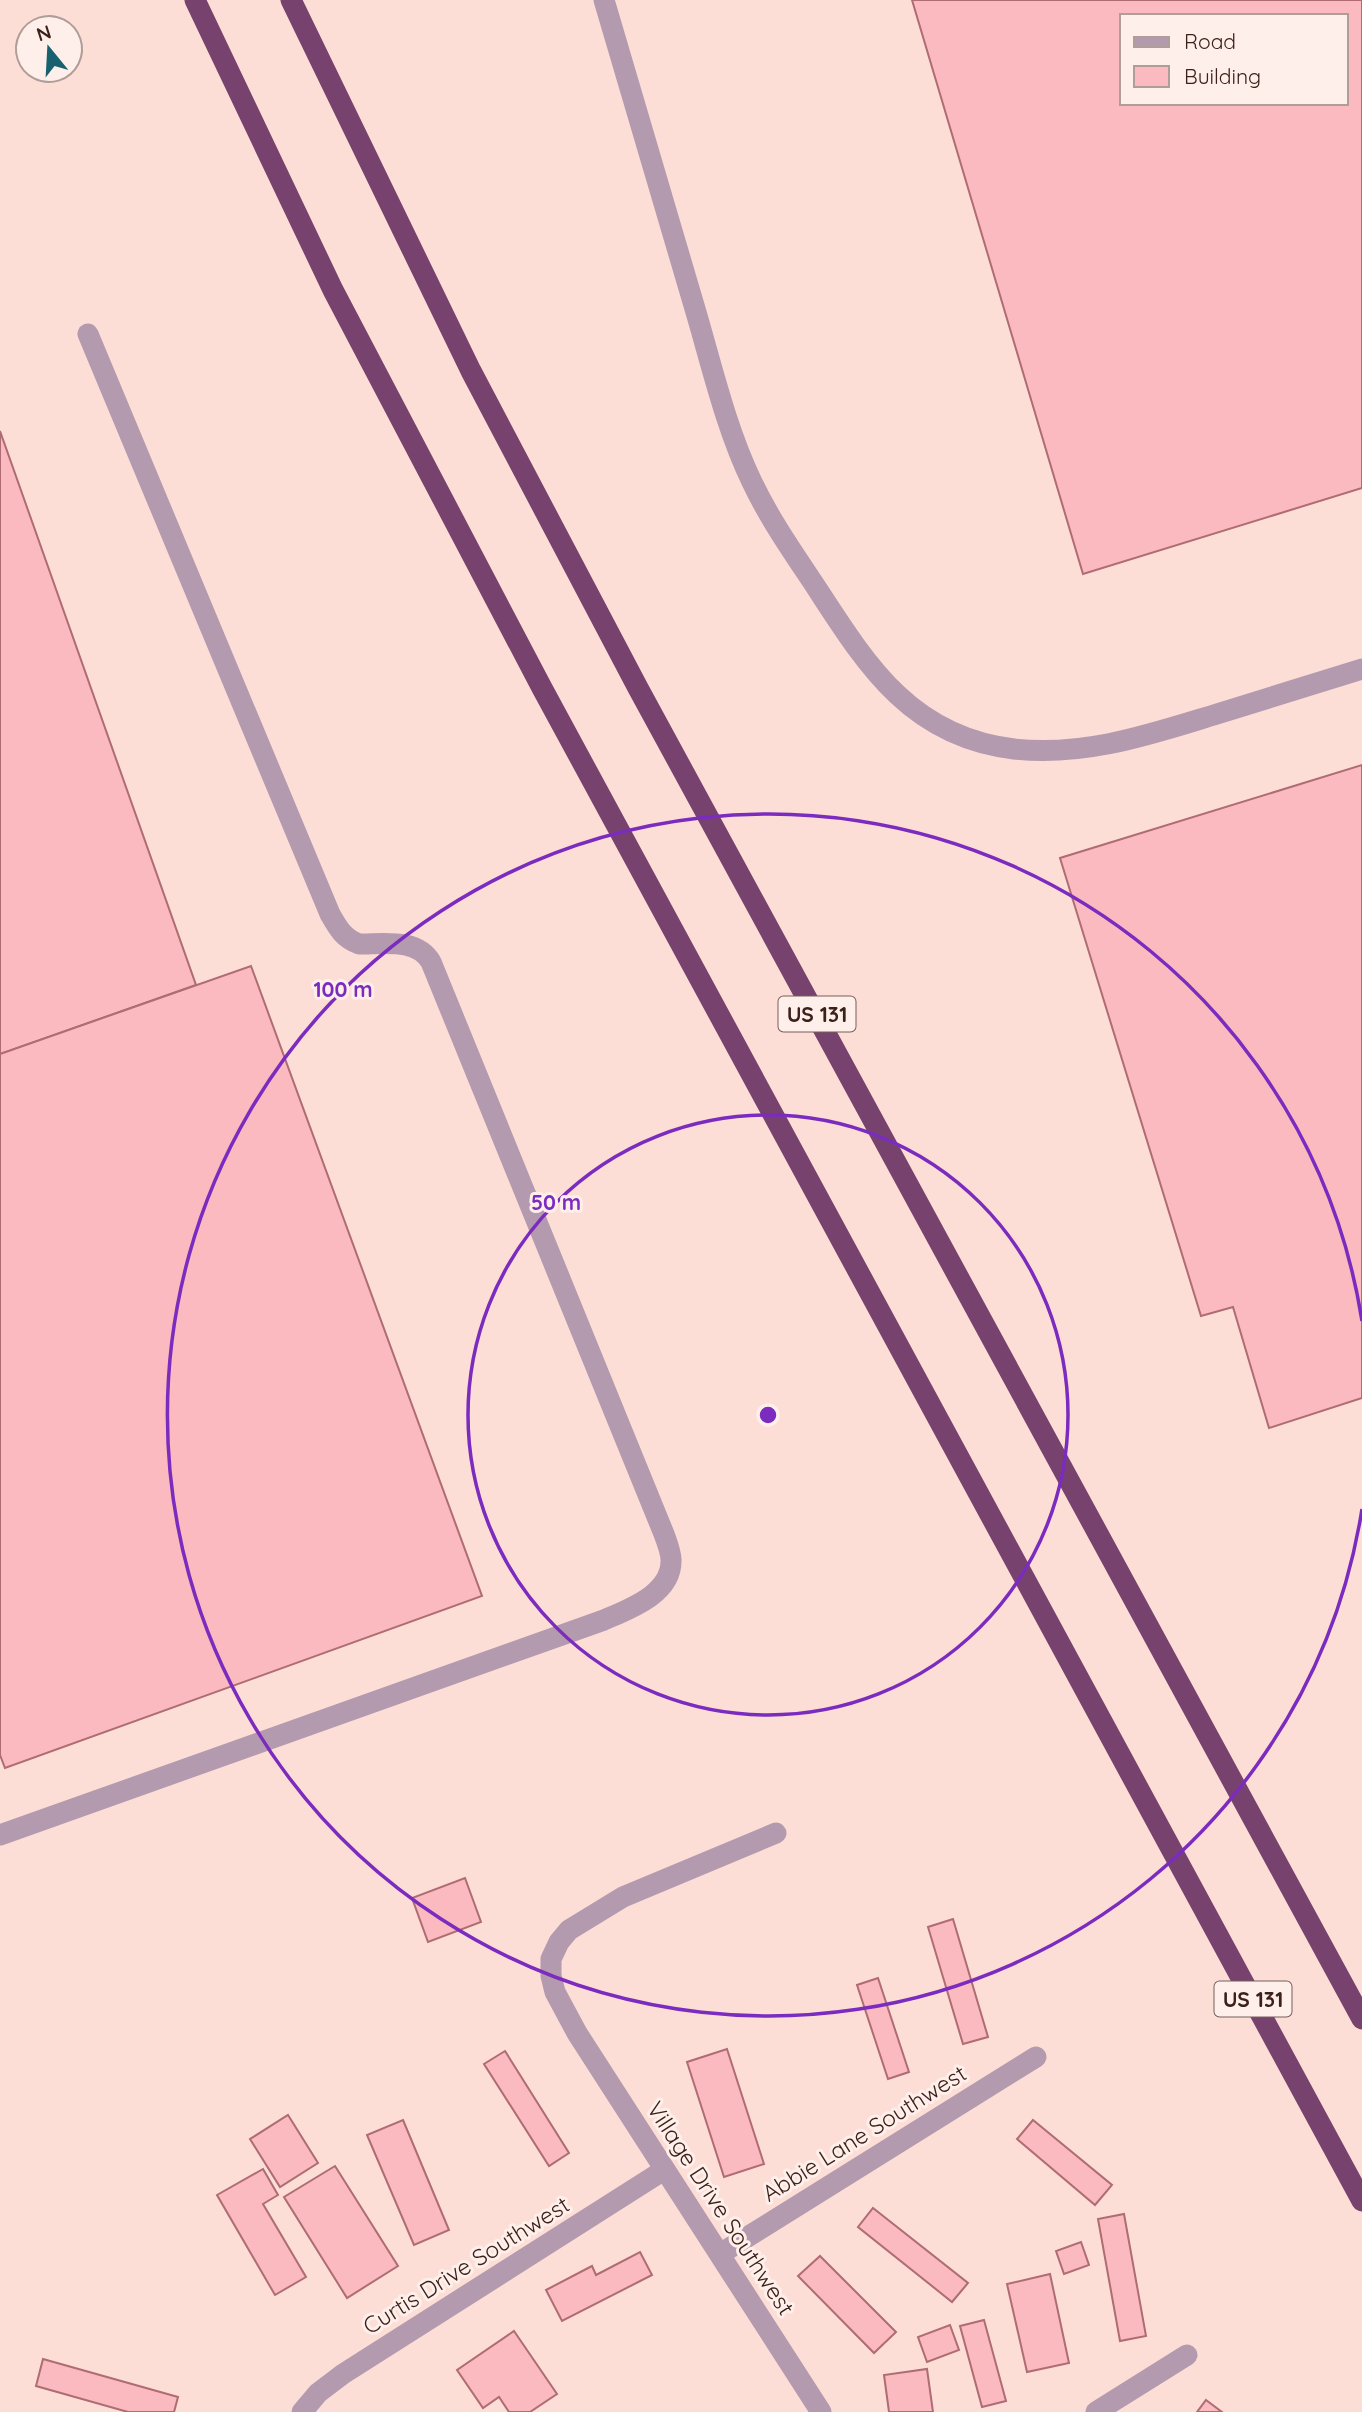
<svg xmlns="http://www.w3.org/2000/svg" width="1362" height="2412" font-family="Quicksand,sans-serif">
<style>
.building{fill:#fababf;stroke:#af6c73;stroke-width:2;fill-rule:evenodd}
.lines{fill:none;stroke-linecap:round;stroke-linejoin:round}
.minor{stroke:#b49aae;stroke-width:21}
.highway{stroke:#77436e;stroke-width:21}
.ring{fill:none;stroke:#7b2cbf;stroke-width:3.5}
.labels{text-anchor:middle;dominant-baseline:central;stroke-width:6;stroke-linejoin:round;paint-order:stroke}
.shield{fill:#feefeb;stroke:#765f59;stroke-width:2}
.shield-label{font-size:21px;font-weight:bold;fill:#3c211b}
.street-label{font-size:23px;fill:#3c211b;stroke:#feefeb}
.centre{fill:#7b2cbf;stroke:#feefeb;stroke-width:3.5}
.ring-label{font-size:21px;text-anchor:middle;font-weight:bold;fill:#7b2cbf;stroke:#feefeb;stroke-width:6;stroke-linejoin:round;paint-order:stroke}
</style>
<rect width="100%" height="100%" fill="#fcded7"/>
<g class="building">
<path d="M912 0H1362V488L1083 574ZM1122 16H1346V103H1122Z"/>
<polygon points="0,431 196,985 0,1054"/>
<polygon points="1362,765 1362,1398 1269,1428 1233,1307 1201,1316 1060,858"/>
<polygon points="251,966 482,1596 5,1768 0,1755 0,1054"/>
<polygon points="465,1878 481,1922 428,1942 412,1898"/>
<polygon points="953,1919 988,2037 963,2044 928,1927"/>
<polygon points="878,1978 909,2072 888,2079 857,1985"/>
<polygon points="727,2049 764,2164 724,2177 687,2062"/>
<polygon points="505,2051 569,2153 549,2166 484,2064"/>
<polygon points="288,2115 318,2163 280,2187 250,2139"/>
<polygon points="403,2120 449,2230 414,2245 367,2135"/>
<polygon points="1033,2120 1112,2185 1095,2205 1017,2139"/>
<polygon points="335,2166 398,2266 347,2298 284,2197"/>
<polygon points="263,2169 278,2195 263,2204 306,2277 275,2295 217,2195"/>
<polygon points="873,2208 968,2283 952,2302 858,2227"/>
<polygon points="1124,2214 1146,2336 1120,2341 1098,2219"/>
<polygon points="1081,2242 1089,2265 1064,2274 1056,2251"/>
<polygon points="640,2252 652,2275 562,2321 546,2290 592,2266 596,2275"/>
<polygon points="820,2256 896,2332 874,2353 798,2276"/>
<polygon points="1050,2274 1069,2363 1027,2372 1007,2284"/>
<polygon points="984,2320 1006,2401 982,2407 960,2326"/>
<polygon points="950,2325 959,2350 927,2362 918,2337"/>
<polygon points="514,2331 557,2394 530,2412 509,2412 499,2397 483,2408 457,2370"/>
<polygon points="43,2359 178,2397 174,2412 128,2412 36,2386"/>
<polygon points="927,2369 933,2412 889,2412 884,2375"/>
<polygon points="1206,2400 1222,2412 1197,2412"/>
</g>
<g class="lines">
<g class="minor">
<path d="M604 0C634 101 664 202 693 302 711 362 725 426 752 482 769 518 792 551 814 584 866 664 910 737 1014 749 1085 757 1151 734 1217 714 1266 699 1314 684 1362 669"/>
<polyline points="776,1833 623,1897 569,1930 559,1942 551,1959 551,1976 555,1992 577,2033 821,2412"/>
<path d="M0 1835 604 1620C629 1609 672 1594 671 1560 671 1552 667 1542 664 1534L431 962C417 938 384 944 359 944 343 938 338 928 330 914L88 334"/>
<polyline points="720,2254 1036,2057"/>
<polyline points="302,2412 318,2393 343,2374 664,2170"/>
<polyline points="1096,2412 1187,2355"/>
</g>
<g class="highway">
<polyline points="195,0 333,290 542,688 1362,2201"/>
<polyline points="291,0 471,371 638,688 1362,2019"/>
</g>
</g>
<g class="ring">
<circle cx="768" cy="1415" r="300"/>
<path d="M1362 1509A601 601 0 1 1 1362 1321"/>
</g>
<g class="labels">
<g class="shield">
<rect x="778.5" y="996.5" width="77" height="35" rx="5"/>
<rect x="1214.5" y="1981.5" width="77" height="35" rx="5"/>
</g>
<g class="shield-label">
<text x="817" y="1014">US 131</text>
<text x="1253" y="1999">US 131</text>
</g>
<g class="street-label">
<text transform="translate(864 2133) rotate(-32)">Abbie Lane Southwest</text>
<text transform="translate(721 2208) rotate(57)">Village Drive Southwest</text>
<text transform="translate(466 2265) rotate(-32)">Curtis Drive Southwest</text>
</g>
</g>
<circle cx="768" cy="1415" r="10" class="centre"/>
<g class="ring-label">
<text x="343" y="997">100 m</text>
<text x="556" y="1210">50 m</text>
</g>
<rect x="1120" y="14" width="228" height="91" fill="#feefeb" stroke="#b09d98" stroke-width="2"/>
<rect x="1134" y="37" width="35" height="10" fill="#b49aae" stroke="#b09d98" stroke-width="2"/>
<text x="1184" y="49" font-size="21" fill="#3c211b">Road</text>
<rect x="1134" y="66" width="35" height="21" fill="#fababf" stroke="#b09d98" stroke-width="2"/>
<text x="1184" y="84" font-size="21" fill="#3c211b">Building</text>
<g transform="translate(49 49) rotate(342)"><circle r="33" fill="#feefeb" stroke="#b09d98" stroke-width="2"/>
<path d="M0-5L12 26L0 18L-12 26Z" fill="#186270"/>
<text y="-10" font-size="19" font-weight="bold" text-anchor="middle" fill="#3c211b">N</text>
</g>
</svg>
